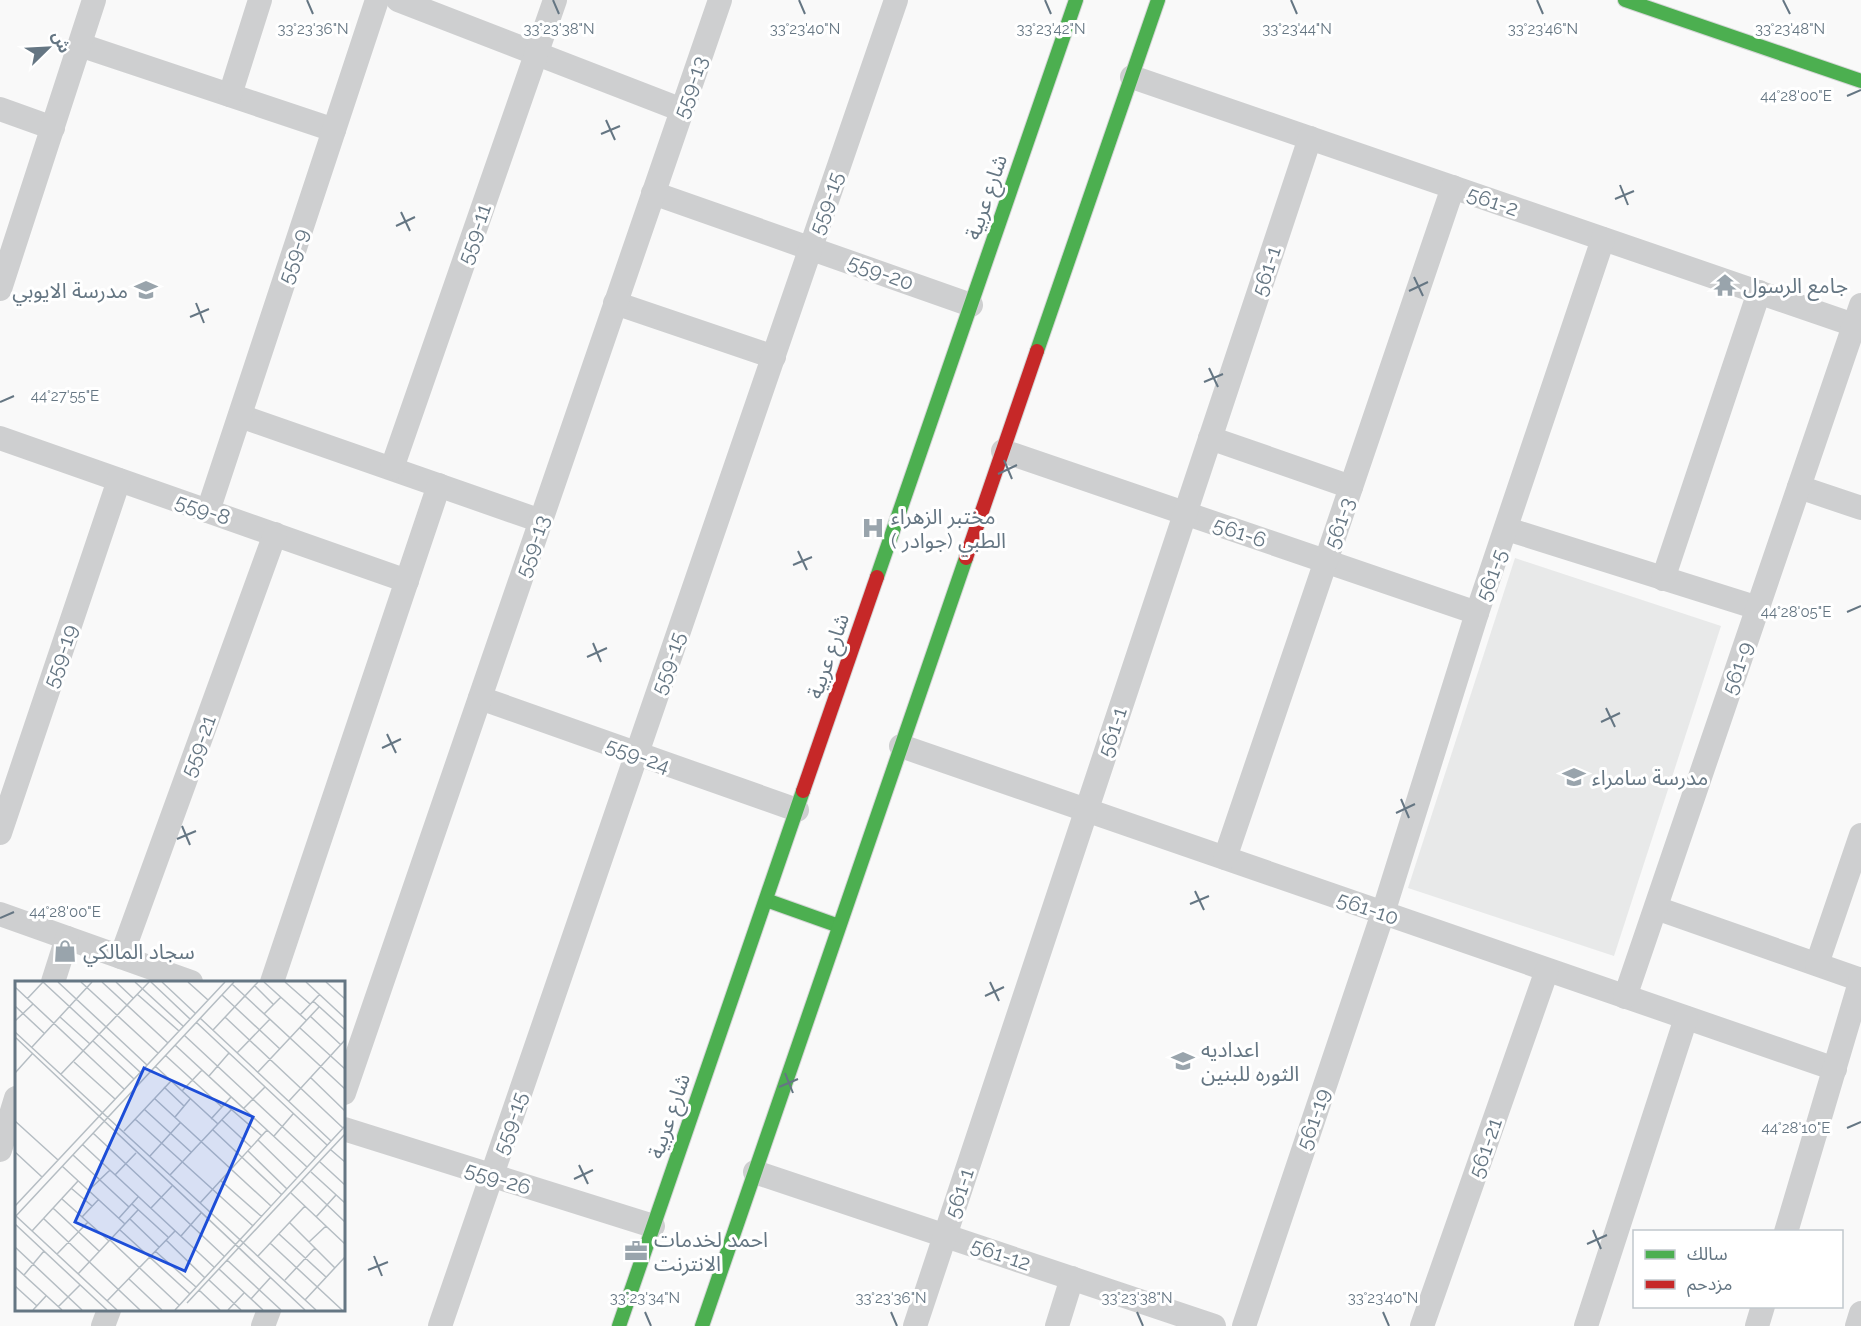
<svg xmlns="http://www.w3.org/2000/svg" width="1861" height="1326" font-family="Raleway,'Noto Sans Arabic',sans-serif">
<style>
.built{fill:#e8e9e9}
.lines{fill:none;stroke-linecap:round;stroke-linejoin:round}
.fast-casing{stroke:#d5d6d7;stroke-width:16}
.jam-casing{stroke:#d5d6d7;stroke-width:16}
.street{stroke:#cecfd0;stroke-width:24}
.fast{stroke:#4caf50;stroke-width:14}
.jam{stroke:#c62828;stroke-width:14}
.ticks{fill:none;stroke:#657683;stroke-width:2}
.labels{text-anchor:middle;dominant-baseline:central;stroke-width:6;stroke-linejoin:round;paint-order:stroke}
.street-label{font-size:21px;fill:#657683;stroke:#fff}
.poi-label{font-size:21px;fill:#657683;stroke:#fff;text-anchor:start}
.inset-road{fill:none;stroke:#b5bdc3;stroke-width:1.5}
.view{fill:#1d4ed8;fill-opacity:0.15;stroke:#1d4ed8;stroke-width:3}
.inset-edge{fill:none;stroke:#657683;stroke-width:3}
.ticks-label{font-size:15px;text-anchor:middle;fill:#657683;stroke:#fff;stroke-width:6;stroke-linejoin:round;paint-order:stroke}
</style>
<rect width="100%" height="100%" fill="#f9f9f9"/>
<polygon class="built" points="1515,558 1721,626 1614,956 1408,888"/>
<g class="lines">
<g class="fast-casing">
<g id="fast">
<polyline points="1625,0 1861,81"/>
<polyline points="1037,351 1158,0"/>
<polyline points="877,577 1076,0"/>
<polyline points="766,900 839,926"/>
<polyline points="619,1326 803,791"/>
<polyline points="702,1326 966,558"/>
</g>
</g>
<g class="jam-casing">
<g id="jam">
<polyline points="966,558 1037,351"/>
<polyline points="803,791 877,577"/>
</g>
</g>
<g class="street">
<polyline points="398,0 682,110"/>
<polyline points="80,45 334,130"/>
<polyline points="1132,77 1854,325"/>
<polyline points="230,95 260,0"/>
<polyline points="0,109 53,128"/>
<polyline points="653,193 971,305"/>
<polyline points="0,289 94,0"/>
<polyline points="615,303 774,357"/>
<polyline points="240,416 541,521"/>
<polyline points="0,438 407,581"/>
<polyline points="1210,438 1351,487"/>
<polyline points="1003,451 1477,613"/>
<polyline points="392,468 555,0"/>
<polyline points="1799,487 1861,508"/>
<polyline points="208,511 377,0"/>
<polyline points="1507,529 1758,608"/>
<polyline points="1663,579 1759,292"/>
<polyline points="480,698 797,810"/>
<polyline points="901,746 1835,1069"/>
<polyline points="0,833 119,480"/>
<polyline points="1225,858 1453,187"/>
<polyline points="1656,908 1861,980"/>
<polyline points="0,914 191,982"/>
<polyline points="121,957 275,534"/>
<polyline points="1817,964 1861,835"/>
<polyline points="53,982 67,938"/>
<polyline points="272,982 439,485"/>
<polyline points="1625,997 1861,305"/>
<polyline points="344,1093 720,0"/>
<polyline points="344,1129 653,1226"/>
<polyline points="0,1150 16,1098"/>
<polyline points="755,1172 1214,1326"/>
<polyline points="1786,1232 1861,979"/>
<polyline points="103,1326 109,1310"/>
<polyline points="263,1326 269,1310"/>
<polyline points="440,1326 896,0"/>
<polyline points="915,1326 1310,138"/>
<polyline points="1057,1326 1072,1278"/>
<polyline points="1244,1326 1383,913 1477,613 1603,239"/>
<polyline points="1422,1326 1547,970"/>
<polyline points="1586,1326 1686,1018"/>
<polyline points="1757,1326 1763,1306"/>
<polyline points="1857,1326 1861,1313"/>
</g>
<use href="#fast" class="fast"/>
<use href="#jam" class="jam"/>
</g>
<path class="ticks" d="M307 0 313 14M553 0 559 14M799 0 805 14M1045 0 1051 14M1291 0 1297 14M1537 0 1543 14M1783 0 1790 14M1847 96 1861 90M606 120 615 140M601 134 620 126M1620 185 1628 205M1615 199 1634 191M401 212 410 231M396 226 415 217M1414 277 1423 296M1409 291 1428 282M196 303 204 323M190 317 209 309M1209 368 1218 387M1204 382 1223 374M0 402 14 396M1004 460 1012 479M998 474 1017 465M798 551 807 570M793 565 812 557M1847 612 1861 606M593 643 601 662M587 657 607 648M1606 708 1615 727M1601 722 1620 713M387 734 396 753M382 748 401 739M1401 799 1409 818M1396 813 1415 804M182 826 190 845M177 839 196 831M1195 891 1204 910M1190 904 1209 896M0 918 14 912M990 982 999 1001M985 996 1004 987M785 1073 793 1093M779 1087 798 1079M1847 1128 1861 1122M579 1165 588 1184M574 1179 593 1170M1593 1230 1601 1249M1587 1244 1607 1235M374 1256 382 1276M368 1270 388 1262M645 1312 651 1326M891 1312 897 1326M1137 1312 1143 1326M1383 1312 1389 1326"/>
<defs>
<g id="temple-bare" transform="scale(1.8)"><path d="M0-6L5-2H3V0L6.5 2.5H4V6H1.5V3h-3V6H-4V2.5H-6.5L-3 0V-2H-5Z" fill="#99a4ac" stroke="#fff" stroke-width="2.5" paint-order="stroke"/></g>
<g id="school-bare" transform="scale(1.8)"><path d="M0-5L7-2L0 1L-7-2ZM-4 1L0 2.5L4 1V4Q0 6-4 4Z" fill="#99a4ac" stroke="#fff" stroke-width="2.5" paint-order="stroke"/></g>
<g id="hospital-bare" transform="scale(1.8)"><path d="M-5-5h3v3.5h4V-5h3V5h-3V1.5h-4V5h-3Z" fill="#99a4ac" stroke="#fff" stroke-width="2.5" paint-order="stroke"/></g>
<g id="shop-bare" transform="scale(1.8)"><path d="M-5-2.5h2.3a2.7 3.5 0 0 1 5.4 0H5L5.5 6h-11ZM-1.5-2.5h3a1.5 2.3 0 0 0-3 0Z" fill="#99a4ac" stroke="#fff" stroke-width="2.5" paint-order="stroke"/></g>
<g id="office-bare" transform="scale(1.8)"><path d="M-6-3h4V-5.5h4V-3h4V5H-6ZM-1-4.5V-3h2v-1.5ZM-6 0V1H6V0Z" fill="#99a4ac" stroke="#fff" stroke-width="2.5" paint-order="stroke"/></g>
</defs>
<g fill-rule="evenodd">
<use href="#temple-bare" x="1725" y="285"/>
<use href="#school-bare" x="146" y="290"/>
<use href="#hospital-bare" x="873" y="528"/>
<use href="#school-bare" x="1574" y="777"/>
<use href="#shop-bare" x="65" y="951"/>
<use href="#school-bare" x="1183" y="1061"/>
<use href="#office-bare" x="636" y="1251"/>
</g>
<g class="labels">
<g class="street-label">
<text transform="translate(690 87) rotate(-71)">559-13</text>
<text transform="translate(986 197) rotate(-71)">شارع عربية</text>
<text transform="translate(1493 201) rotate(19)">561-2</text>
<text transform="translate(826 203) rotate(-71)">559-15</text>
<text transform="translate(474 234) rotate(-71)">559-11</text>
<text transform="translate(293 256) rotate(-72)">559-9</text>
<text transform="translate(1266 271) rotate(-72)">561-1</text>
<text transform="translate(881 272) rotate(20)">559-20</text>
<text transform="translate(203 509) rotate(19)">559-8</text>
<text transform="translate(1339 523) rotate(-71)">561-3</text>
<text transform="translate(1240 532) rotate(19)">561-6</text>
<text transform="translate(532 546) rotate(-71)">559-13</text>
<text transform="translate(1491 575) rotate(-70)">561-5</text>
<text transform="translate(60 656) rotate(-71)">559-19</text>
<text transform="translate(828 656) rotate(-71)">شارع عربية</text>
<text transform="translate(668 663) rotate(-71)">559-15</text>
<text transform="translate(1737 668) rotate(-71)">561-9</text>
<text transform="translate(1112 732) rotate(-72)">561-1</text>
<text transform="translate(198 746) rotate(-70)">559-21</text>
<text transform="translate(638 755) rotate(20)">559-24</text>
<text transform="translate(1368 908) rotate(19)">561-10</text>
<text transform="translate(669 1116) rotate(-71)">شارع عربية</text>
<text transform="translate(1313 1119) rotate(-71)">561-19</text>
<text transform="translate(510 1123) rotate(-71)">559-15</text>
<text transform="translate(1485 1148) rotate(-71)">561-21</text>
<text transform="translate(498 1178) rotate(17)">559-26</text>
<text transform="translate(959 1193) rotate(-72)">561-1</text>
<text transform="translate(1001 1254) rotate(19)">561-12</text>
</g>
<g class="poi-label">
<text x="1743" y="285">جامع الرسول</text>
<text x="128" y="290" text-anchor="end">مدرسة الايوبي</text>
<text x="891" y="516">مختبر الزهراء<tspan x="891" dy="24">الطبي (جوادر )</tspan></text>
<text x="1592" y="777">مدرسة سامراء</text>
<text x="83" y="951">سجاد المالكي</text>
<text x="1201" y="1049">اعداديه<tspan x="1201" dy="24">الثوره للبنين</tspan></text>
<text x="654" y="1239">احمد لخدمات<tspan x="654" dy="24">الانترنت</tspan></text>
</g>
</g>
<g transform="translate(15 981)">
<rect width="330" height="330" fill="#f9f9f9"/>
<path class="inset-road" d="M28 1 125 91M43 1 132 84M66 1 143 72M87 1 153 62M101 1 118 17M120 1 168 45M136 1 175 38M147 1 180 32M173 1 193 19M249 1 291 39M270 1 295 23M291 1 330 37M311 1 330 18M217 3 330 108M239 4 259 24M0 6 109 108M122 13 164 50M207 14 265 68M12 18 28 1M298 20 330 49M0 25 30 53M249 33 266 16M285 34 305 13M295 35 326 64M45 36 75 63M210 36 328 147M185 37 316 160M0 40 18 23M181 41 312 164M285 47 330 88M198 49 243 1M0 51 301 329M169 54 301 177M0 56 290 329M78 60 119 98M160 64 292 186M17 66 77 1M222 72 255 38M150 74 207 126M59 81 100 118M140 85 203 143M243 91 304 26M0 92 18 72M46 93 134 1M194 95 214 72M295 96 330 130M149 106 169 125M167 110 187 89M139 117 256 225M274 120 330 59M210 123 247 155M229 127 250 106M129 128 176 171M160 136 175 118M120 138 238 245M196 138 216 116M207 139 236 166M0 140 43 179M198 149 267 214M109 150 156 100M78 152 210 276M259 155 278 133M243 159 282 197M67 163 200 287M316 169 330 181M233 170 272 208M0 171 27 196M58 174 114 226M135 175 165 142M305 181 330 204M47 185 110 243M296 191 330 222M100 194 121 172M155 194 216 129M205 199 247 236M287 200 330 241M56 207 77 225M74 209 95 189M276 212 330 263M47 218 94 260M185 222 252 149M117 223 153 256M0 225 210 1M38 227 84 270M136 227 157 205M1 235 102 329M0 236 219 1M67 236 84 218M301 236 321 214M28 237 125 329M104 237 123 216M115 238 144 266M275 242 320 287M0 243 92 329M105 249 175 313M17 250 63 200M264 253 311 296M166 255 186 232M95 259 164 324M151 259 190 297M294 261 311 245M255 262 327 329M0 266 67 329M140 270 181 306M42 273 73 241M243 275 290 225M212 279 266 329M0 286 47 329M204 288 248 329M63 293 123 229M9 294 29 270M114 298 147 329M194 299 226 329M270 299 300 267M0 305 22 325M184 309 205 329M236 318 255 297M290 319 330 276M92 320 160 250M172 322 330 153M43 326 65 304M18 329 31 315M160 329 330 145M213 329 229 312"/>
<path class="view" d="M129 87 238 136 170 290 60 241Z"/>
<rect width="330" height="330" class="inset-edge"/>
</g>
<g class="ticks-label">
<text x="1297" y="34">33°23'44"N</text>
<text x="1543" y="34">33°23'46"N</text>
<text x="1790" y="34">33°23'48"N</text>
<text x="313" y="34">33°23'36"N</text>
<text x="559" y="34">33°23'38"N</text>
<text x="805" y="34">33°23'40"N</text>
<text x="1051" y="34">33°23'42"N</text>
<text x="1796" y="101">44°28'00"E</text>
<text x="65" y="401">44°27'55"E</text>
<text x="1796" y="617">44°28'05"E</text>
<text x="65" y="917">44°28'00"E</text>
<text x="1796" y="1133">44°28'10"E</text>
<text x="645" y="1303">33°23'34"N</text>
<text x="891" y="1303">33°23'36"N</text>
<text x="1137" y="1303">33°23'38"N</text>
<text x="1383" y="1303">33°23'40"N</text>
</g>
<rect x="1633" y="1230" width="210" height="78" fill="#ffffff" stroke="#c1c8cd" stroke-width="1.5"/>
<rect x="1645" y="1250" width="30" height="9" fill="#4caf50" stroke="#c1c8cd" stroke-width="1.5"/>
<text x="1687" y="1260" font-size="18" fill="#657683">سالك</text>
<rect x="1645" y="1280" width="30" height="9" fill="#c62828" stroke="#c1c8cd" stroke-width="1.5"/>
<text x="1687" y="1290" font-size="18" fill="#657683">مزدحم</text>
<g transform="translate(48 48) rotate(66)" stroke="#ffffff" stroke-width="4.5" paint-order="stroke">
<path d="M0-4.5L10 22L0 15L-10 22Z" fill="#657683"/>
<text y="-9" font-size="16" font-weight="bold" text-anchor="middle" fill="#657683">ش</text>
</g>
</svg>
